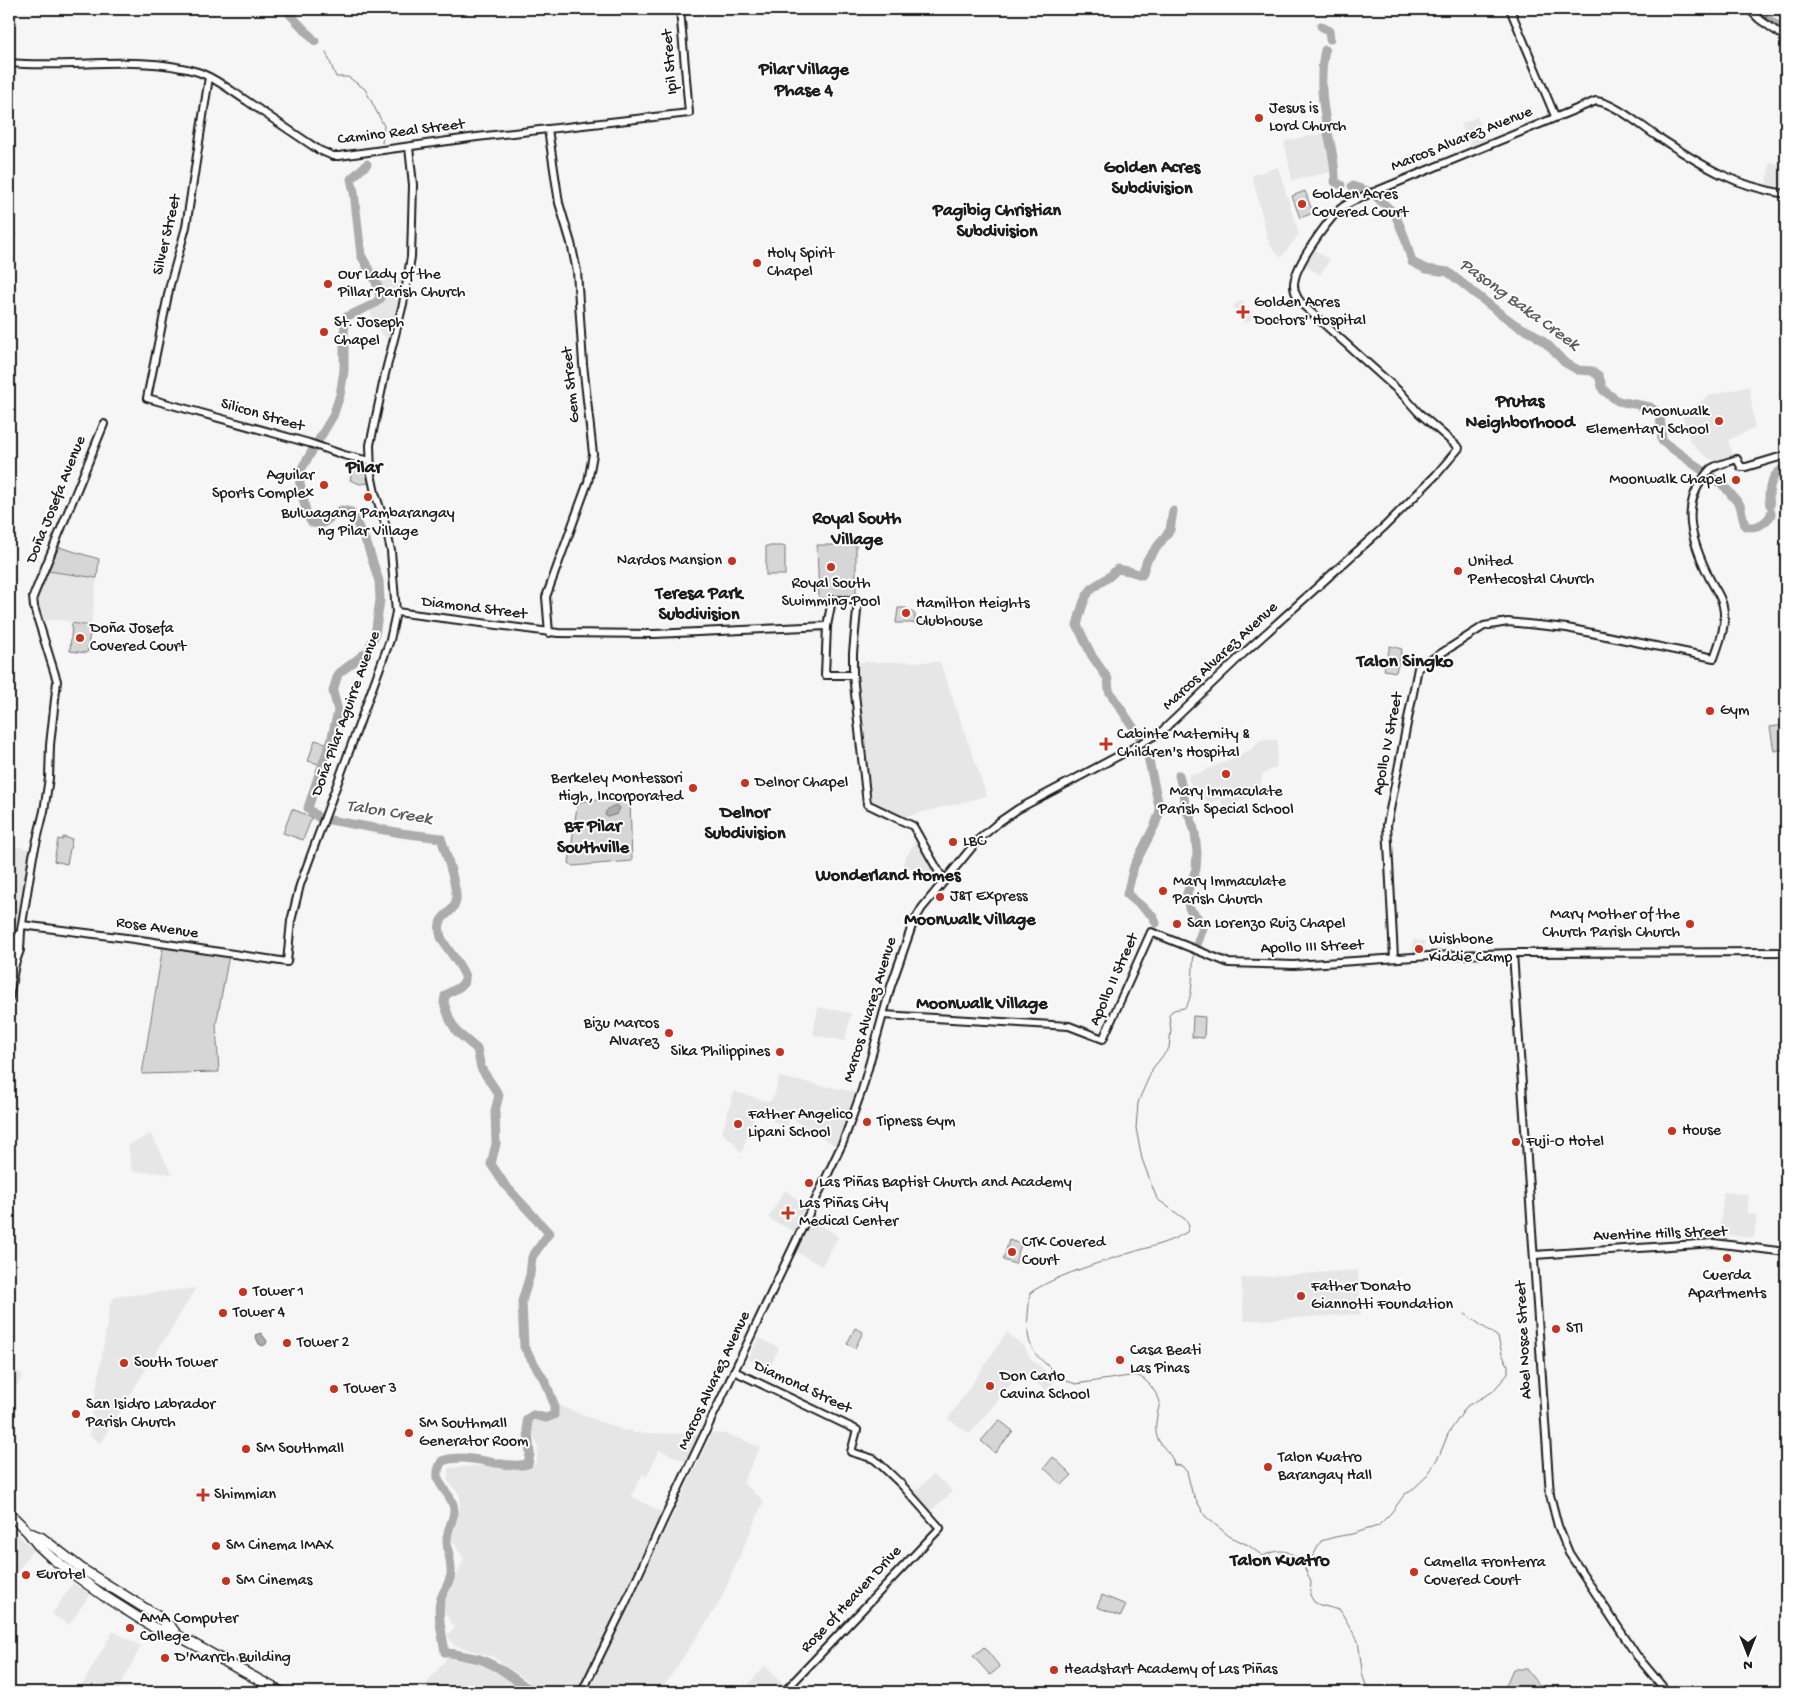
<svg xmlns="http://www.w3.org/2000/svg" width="1795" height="1701" font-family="'Gochi Hand',sans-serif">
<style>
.built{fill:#e6e6e6}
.green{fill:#d6d6d6;stroke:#797979}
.water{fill:#acacac;stroke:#727272}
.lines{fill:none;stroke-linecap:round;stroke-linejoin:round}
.stream{stroke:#727272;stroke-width:1}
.river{stroke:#acacac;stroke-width:9}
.secondary-casing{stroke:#1c1c1c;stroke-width:10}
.highway-casing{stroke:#1c1c1c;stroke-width:12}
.secondary{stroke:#fff;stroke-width:6}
.highway{stroke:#fff;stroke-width:9}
.poi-dot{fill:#c8321e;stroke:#fff;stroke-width:2}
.labels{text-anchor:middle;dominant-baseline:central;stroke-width:4;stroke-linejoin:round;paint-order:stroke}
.street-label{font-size:16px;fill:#1c1c1c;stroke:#fff}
.poi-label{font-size:16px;fill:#1c1c1c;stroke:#fff;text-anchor:start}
.neighbourhood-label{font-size:18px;font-weight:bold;fill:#1c1c1c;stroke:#fff}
.water-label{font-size:18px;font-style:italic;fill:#5d5d5d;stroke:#fff}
.quarter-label{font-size:19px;font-weight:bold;fill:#1c1c1c;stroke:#fff}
</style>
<rect width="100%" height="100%" fill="#f6f6f6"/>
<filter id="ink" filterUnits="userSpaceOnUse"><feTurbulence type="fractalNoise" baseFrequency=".02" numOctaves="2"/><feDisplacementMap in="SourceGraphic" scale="10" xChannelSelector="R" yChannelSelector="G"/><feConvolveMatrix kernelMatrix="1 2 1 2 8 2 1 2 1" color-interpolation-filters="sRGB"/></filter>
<g filter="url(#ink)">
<g class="built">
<polygon points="1477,117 1487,141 1471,147 1461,124"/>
<polygon points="1326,133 1333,172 1292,180 1284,141"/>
<polygon points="1770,162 1786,165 1786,187 1784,188 1766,186"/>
<polygon points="1278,167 1299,234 1281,258 1269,244 1252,175"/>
<polygon points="1313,249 1330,260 1320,275 1303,264"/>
<polygon points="380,279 404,279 392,338 388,340 380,332 370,312 382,300 383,289"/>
<polygon points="1242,300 1253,318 1245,324 1233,306"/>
<polygon points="1749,386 1755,428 1728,440 1733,454 1716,462 1701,453 1690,441 1682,415 1708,396"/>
<polygon points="48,571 97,578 91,625 61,620 41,620 36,601"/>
<polygon points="856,662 940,662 987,796 904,817 872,803"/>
<polygon points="1266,739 1278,740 1276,767 1262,775 1260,791 1224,809 1220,799 1207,804 1202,793 1191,794 1191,784 1188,779 1190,773 1197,774 1252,749 1259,741"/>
<polygon points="917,838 936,876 933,879 902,864"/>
<polygon points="9,845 32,850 9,975"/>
<polygon points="1413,940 1425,941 1424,952 1412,953"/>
<polygon points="818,1007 851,1013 845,1041 813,1035"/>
<polygon points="779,1077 855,1092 836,1146 796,1121 793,1116 784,1129 757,1109 741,1154 733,1142 722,1133 734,1091 769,1102 775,1094"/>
<polygon points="151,1134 172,1174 132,1171 128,1145"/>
<polygon points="785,1190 808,1208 796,1233 768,1218"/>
<polygon points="1724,1192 1749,1195 1747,1214 1757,1215 1754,1238 1719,1234"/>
<polygon points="813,1218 838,1237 822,1266 797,1252"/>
<polygon points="1358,1270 1361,1314 1244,1321 1241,1278"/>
<polygon points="196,1288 181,1313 100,1443 89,1435 110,1305 115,1297"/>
<polygon points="1007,1332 1026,1349 1030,1358 1056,1380 1046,1391 1022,1371 970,1434 948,1419"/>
<polygon points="759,1338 779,1348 769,1369 748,1359"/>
<polygon points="9,1366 23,1375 9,1400"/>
<polygon points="557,1405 625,1431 632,1430 633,1433 700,1434 687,1462 659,1450 647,1476 642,1475 631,1496 661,1512 619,1606 577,1692 565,1692 531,1683 493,1657 454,1645 447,1635 455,1628 442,1609 464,1559 451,1539 460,1509 460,1495 448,1481 448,1468 488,1465 529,1469 537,1461 538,1446 531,1429 532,1421 553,1420 559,1416"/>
<polygon points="712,1433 726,1434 738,1438 760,1447 743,1483 764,1501 718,1605 660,1692 588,1692"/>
<polygon points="933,1475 945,1483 952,1492 931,1511 914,1492"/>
<polygon points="10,1527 33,1549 9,1584 9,1528"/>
<polygon points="73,1583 90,1594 69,1625 52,1614"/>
<polygon points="113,1631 141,1646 117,1692 78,1692"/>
<polygon points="447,1658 475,1662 496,1669 525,1690 533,1690 534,1692 420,1692"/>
<polygon points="765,1666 785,1686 779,1692 741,1692"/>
</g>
<g class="green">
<polygon points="1305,191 1313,213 1300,218 1292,196"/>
<polygon points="9,231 15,233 9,307"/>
<polygon points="354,463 366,465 369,483 360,484 350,480"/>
<polygon points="817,545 856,545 856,598 819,598"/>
<rect x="766" y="546" width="19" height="29"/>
<polygon points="59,547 99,559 97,578 48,571"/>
<polygon points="898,608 906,608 915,614 915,623 896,623"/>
<polygon points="72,623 91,626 87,653 70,651"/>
<polygon points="1390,646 1402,649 1396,672 1384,670"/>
<polygon points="1784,725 1786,749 1774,751 1770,727"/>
<polygon points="315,740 326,743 319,764 308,761"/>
<polygon points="593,800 630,801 632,861 573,866 569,863 577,806 580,802"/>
<polygon points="292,809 312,817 303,840 283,833"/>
<polygon points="63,837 72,839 67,864 54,861 58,839 63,840"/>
<polygon points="163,946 229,955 216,1025 219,1072 142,1074"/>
<polygon points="1193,1016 1205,1017 1204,1038 1192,1037"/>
<polygon points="1009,1240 1021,1244 1015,1264 1003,1260"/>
<polygon points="855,1328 863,1332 855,1348 847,1344"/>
<polygon points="999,1420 1013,1431 995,1453 981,1441"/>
<polygon points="1053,1457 1072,1475 1062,1485 1044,1468"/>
<polygon points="1102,1595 1126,1605 1121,1616 1097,1607"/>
<polygon points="984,1647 1000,1667 990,1675 973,1656"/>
<polygon points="1513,1669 1526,1669 1544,1692 1503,1692"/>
</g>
<g class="water">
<path d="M617 805 620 808 617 814 608 817 605 815C605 810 611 806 617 805Z"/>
<polygon points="261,1333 267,1341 266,1344 263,1346 259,1344 255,1335"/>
</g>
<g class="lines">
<g class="stream">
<polyline points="326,52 336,77 348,77 365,89 384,126 382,143"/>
<path d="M1194 953C1192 964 1194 1003 1184 1008 1180 1009 1175 1009 1172 1011L1169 1015 1171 1030 1169 1048 1153 1068 1141 1095 1138 1103 1136 1128 1142 1159 1157 1199 1186 1220 1189 1226 1187 1232C1169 1243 1149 1247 1130 1253 1101 1262 1054 1276 1030 1293 1029 1310 1024 1332 1032 1348 1037 1360 1060 1374 1070 1382L1076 1384 1136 1375C1149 1380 1154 1390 1160 1401 1158 1413 1152 1430 1159 1441 1164 1450 1172 1453 1174 1465L1182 1466 1187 1472 1192 1492 1205 1516 1229 1536 1248 1545 1263 1556C1274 1550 1292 1547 1297 1562L1303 1564 1311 1582 1310 1595 1314 1602 1320 1605 1340 1610 1358 1641 1363 1677 1369 1692"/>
<polyline points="1303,1563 1313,1556 1321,1541 1335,1537 1352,1534 1378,1526 1391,1513 1405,1494 1411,1491 1427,1476 1440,1454 1448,1434 1467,1406 1492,1392 1508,1374 1508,1365 1502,1354 1498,1337 1465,1314"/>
</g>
<g class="river">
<polyline points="285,9 315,41"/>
<polyline points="1759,9 1771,21 1786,33"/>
<polyline points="1321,26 1329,31 1330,39"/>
<path d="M1325 50C1320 73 1321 93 1325 116 1328 138 1336 159 1335 182L1341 185"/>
<path d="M367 164 351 179 354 192 361 255 379 288 380 299 374 304 346 317 344 333V371L340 395 333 416 299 473 300 484 307 516 312 523 322 524 341 510 351 512 367 544 379 581 380 600 375 635 368 651 338 674 333 691 338 711 331 741 319 774 308 808 319 818 401 833 441 838C445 850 458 889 456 901 453 917 434 913 441 937 445 948 467 971 465 980 463 988 451 990 445 996L444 1003 450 1020 457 1032 477 1049 481 1068 499 1095 495 1111 496 1144 491 1164 505 1185 549 1233 532 1257 530 1275 522 1301 524 1347 546 1383 554 1404V1415L546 1418 533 1415 527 1419 530 1454 528 1464C500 1470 471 1451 442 1461 428 1485 453 1490 454 1510 454 1520 447 1529 447 1540 447 1551 452 1563 451 1574 450 1584 442 1592 440 1602 437 1616 443 1638 445 1652L480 1659 499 1668 526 1687 546 1692"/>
<path d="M1352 186 1371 192 1395 214 1405 238 1412 262 1426 269 1448 272 1497 311 1516 325 1534 334 1549 346 1564 362 1578 370 1592 371 1599 376 1603 390 1618 401 1650 407 1660 414 1662 441 1724 486 1740 505 1745 526C1756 529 1765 524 1771 515V513"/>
<path d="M1770 505C1767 491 1771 472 1786 468"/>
<polyline points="1179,775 1187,812 1191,819 1195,833 1197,853 1196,869 1187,893 1189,908 1197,917 1203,928 1195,950"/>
<path d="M1156 923 1153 916 1127 894 1134 866 1155 825 1160 811 1147 752 1141 739 1109 691 1108 679 1092 656 1077 625C1081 612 1083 595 1095 586 1105 579 1108 580 1117 569L1129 571 1142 575 1147 560 1170 530 1173 511"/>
</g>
<g class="secondary-casing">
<g id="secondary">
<polyline points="1510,9 1555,116"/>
<polyline points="1749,9 1759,19 1786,38"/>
<path d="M9 63C69 69 140 54 198 72 216 78 231 91 247 101 271 118 295 134 319 150L333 156H339L477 137 689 113 680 9"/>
<polyline points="209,77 186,227 170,285 147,398 309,443 344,455 370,461"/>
<polyline points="548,129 559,203 571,243 577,271 583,364 593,454 588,482 546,597 549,633"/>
<polyline points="396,612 558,633 654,634 827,626"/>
<polyline points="853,675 825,675 827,626 832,600 858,600 853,653 853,675 867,804 913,826 944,881"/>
<polyline points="22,925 134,939 287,962 291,921 300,885 390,640 396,612 391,551 385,523 375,493 371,474 370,445 385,374 403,304 411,257 413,185 409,147"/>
<polyline points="1513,953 1550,1495 1558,1526 1569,1553 1637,1656 1667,1692"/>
<path d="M1394 958 1387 825 1418 668 1484 626 1508 622 1567 628 1714 658C1720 641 1727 624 1723 606 1721 595 1712 585 1708 575 1694 545 1680 510 1702 480 1705 476 1708 471 1712 468 1719 464 1729 462 1737 459L1741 467H1746L1786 455"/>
<polyline points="15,960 16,941 21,931"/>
<polyline points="9,998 15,964 20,950 21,930 33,856 44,811 49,778 50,745 57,681 34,607 33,597 104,424"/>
<polyline points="883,1015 1069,1026 1103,1039 1151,932 1229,963 1294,965 1429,956 1513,953 1786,952"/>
<polyline points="1534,1255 1714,1243 1786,1252"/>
<polyline points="734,1371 857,1430 851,1452 874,1459 881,1465 901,1484 940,1528 784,1692"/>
<path d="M582 1692 625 1604 663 1521 843 1142 862 1090 891 986 913 923 922 908 978 840 999 822 1018 809 1122 754 1161 732 1244 653 1385 526 1436 475 1459 448 1418 412 1402 394 1304 306C1299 300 1294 294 1294 285 1294 266 1326 223 1340 209 1345 205 1351 202 1357 199L1596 101C1614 103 1639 124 1655 135 1700 164 1732 186 1786 194"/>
</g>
</g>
<g class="highway-casing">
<g id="highway">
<polyline points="9,1513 28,1532 38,1545 53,1559 104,1596 153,1627 177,1635 281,1692"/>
<polyline points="30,1533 42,1538 82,1569 159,1617 171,1627 177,1635"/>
</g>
</g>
<use href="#secondary" class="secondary"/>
<use href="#highway" class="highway"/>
</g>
</g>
<g class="poi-dot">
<circle cx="1259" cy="118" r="5"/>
<circle cx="1302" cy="204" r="5"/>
<circle cx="757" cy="263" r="5"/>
<circle cx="328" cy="284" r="5"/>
<path d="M1240.5 304.5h5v5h5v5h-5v5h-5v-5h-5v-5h5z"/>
<circle cx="324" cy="332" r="5"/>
<circle cx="1719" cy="421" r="5"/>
<circle cx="1736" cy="480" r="5"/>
<circle cx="324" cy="485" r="5"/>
<circle cx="368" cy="497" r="5"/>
<circle cx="732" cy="561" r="5"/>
<circle cx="831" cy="567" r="5"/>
<circle cx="1458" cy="571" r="5"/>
<circle cx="906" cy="613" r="5"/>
<circle cx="80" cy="638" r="5"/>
<circle cx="1710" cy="711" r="5"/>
<path d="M1103.5 736.5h5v5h5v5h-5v5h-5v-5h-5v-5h5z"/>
<circle cx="1226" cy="774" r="5"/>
<circle cx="745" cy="783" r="5"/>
<circle cx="693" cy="788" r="5"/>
<circle cx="953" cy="842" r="5"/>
<circle cx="1163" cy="891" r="5"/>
<circle cx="940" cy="897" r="5"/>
<circle cx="1177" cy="924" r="5"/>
<circle cx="1690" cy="924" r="5"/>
<circle cx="1419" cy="949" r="5"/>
<circle cx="669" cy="1033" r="5"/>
<circle cx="780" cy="1052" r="5"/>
<circle cx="867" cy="1122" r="5"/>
<circle cx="738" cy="1124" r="5"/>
<circle cx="1672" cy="1131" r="5"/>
<circle cx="1516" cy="1142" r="5"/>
<circle cx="809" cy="1183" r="5"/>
<path d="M785.5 1205.5h5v5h5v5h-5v5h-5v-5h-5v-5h5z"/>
<circle cx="1012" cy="1252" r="5"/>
<circle cx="1727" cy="1258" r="5"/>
<circle cx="243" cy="1292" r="5"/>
<circle cx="1301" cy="1296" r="5"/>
<circle cx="223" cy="1313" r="5"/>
<circle cx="1556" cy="1329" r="5"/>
<circle cx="287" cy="1343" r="5"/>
<circle cx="1120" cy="1360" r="5"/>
<circle cx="124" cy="1363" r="5"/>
<circle cx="990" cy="1386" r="5"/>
<circle cx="334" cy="1389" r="5"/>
<circle cx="76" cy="1414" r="5"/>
<circle cx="409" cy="1433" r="5"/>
<circle cx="246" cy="1449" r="5"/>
<circle cx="1268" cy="1467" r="5"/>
<path d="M200.5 1487.5h5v5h5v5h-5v5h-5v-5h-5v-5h5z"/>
<circle cx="216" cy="1546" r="5"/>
<circle cx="1414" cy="1572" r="5"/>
<circle cx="26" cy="1575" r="5"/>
<circle cx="226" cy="1581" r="5"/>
<circle cx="130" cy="1628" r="5"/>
<circle cx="165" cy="1658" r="5"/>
<circle cx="1054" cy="1670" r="5"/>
</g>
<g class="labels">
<g class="street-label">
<text transform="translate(671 62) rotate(-95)">Ipil Street</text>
<text transform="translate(401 133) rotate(-7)">Camino Real Street</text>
<text transform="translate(1462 140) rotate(-22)">Marcos Alvarez Avenue</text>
<text transform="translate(168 235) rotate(-77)">Silver Street</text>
<text transform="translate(572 385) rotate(-96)">Gem Street</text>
<text transform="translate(262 416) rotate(16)">Silicon Street</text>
<text transform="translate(57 500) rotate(-68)">Doña Josefa Avenue</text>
<text transform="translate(474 609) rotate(7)">Diamond Street</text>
<text transform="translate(1221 657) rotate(-43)">Marcos Alvarez Avenue</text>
<text transform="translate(347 714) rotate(-70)">Doña Pilar Aguirre Avenue</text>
<text transform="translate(1389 744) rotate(-79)">Apollo IV Street</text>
<text transform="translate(157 929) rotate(8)">Rose Avenue</text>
<text transform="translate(1312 948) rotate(-2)">Apollo III Street</text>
<text transform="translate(1115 980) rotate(-66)">Apollo II Street</text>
<text transform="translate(871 1010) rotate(-73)">Marcos Alvarez Avenue</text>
<text transform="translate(1660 1235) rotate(-2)">Aventine Hills Street</text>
<text transform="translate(1525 1340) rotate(-93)">Abel Nosce Street</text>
<text transform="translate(715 1381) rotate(-65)">Marcos Alvarez Avenue</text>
<text transform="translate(802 1388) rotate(25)">Diamond Street</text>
<text transform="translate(852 1600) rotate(-47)">Rose of Heaven Drive</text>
</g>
<g class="poi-label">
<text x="1269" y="109">Jesus is<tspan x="1269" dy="18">Lord Church</tspan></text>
<text x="1312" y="195">Golden Acres<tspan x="1312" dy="18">Covered Court</tspan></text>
<text x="767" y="254">Holy Spirit<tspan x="767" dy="18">Chapel</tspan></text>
<text x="338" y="275">Our Lady of the<tspan x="338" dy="18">Pillar Parish Church</tspan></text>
<text x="1254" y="303">Golden Acres<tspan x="1254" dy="18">Doctors' Hospital</tspan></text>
<text x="334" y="323">St. Joseph<tspan x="334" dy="18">Chapel</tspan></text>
<text x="1709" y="412" text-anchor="end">Moonwalk<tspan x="1709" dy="18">Elementary School</tspan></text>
<text x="314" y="476" text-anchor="end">Aguilar<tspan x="314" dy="18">Sports Complex</tspan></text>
<text x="1726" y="480" text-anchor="end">Moonwalk Chapel</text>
<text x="368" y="514" text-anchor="middle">Bulwagang Pambarangay<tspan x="368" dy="18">ng Pilar Village</tspan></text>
<text x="722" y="561" text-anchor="end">Nardos Mansion</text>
<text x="1468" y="562">United<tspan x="1468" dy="18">Pentecostal Church</tspan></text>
<text x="831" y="584" text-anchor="middle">Royal South<tspan x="831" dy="18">Swimming Pool</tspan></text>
<text x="916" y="604">Hamilton Heights<tspan x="916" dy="18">Clubhouse</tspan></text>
<text x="90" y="629">Doña Josefa<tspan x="90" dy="18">Covered Court</tspan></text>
<text x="1720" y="711">Gym</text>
<text x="1117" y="735">Cabinte Maternity &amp;<tspan x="1117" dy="18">Children's Hospital</tspan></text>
<text x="683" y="779" text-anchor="end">Berkeley Montessori<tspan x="683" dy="18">High, Incorporated</tspan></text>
<text x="755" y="783">Delnor Chapel</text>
<text x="1226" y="792" text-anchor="middle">Mary Immaculate<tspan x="1226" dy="18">Parish Special School</tspan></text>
<text x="963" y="842">LBC</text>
<text x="1173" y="882">Mary Immaculate<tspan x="1173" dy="18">Parish Church</tspan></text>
<text x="950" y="897">J&amp;T Express</text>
<text x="1680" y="915" text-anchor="end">Mary Mother of the<tspan x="1680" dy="18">Church Parish Church</tspan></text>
<text x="1187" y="924">San Lorenzo Ruiz Chapel</text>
<text x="1429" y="940">Wishbone<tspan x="1429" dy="18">Kiddie Camp</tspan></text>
<text x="659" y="1024" text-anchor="end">Bizu Marcos<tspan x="659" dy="18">Alvarez</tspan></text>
<text x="770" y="1052" text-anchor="end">Sika Philippines</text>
<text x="748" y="1115">Father Angelico<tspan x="748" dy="18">Lipani School</tspan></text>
<text x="877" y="1122">Tipness Gym</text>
<text x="1682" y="1131">House</text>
<text x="1526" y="1142">Fuji-O Hotel</text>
<text x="819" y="1183">Las Piñas Baptist Church and Academy</text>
<text x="799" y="1204">Las Piñas City<tspan x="799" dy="18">Medical Center</tspan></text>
<text x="1022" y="1243">CTK Covered<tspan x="1022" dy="18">Court</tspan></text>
<text x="1727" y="1276" text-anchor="middle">Cuerda<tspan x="1727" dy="18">Apartments</tspan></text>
<text x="1311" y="1287">Father Donato<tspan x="1311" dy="18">Giannotti Foundation</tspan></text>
<text x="253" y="1292">Tower 1</text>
<text x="233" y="1313">Tower 4</text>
<text x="1566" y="1329">STI</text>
<text x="297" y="1343">Tower 2</text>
<text x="1130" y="1351">Casa Beati<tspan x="1130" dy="18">Las Pinas</tspan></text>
<text x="134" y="1363">South Tower</text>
<text x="1000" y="1377">Don Carlo<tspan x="1000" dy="18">Cavina School</tspan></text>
<text x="344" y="1389">Tower 3</text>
<text x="86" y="1405">San Isidro Labrador<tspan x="86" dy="18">Parish Church</tspan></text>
<text x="419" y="1424">SM Southmall<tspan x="419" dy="18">Generator Room</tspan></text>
<text x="256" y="1449">SM Southmall</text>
<text x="1278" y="1458">Talon Kuatro<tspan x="1278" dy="18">Barangay Hall</tspan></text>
<text x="214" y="1495">Shimmian</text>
<text x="226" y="1546">SM Cinema IMAX</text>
<text x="1424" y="1563">Camella Fronterra<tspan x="1424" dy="18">Covered Court</tspan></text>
<text x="36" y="1575">Eurotel</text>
<text x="236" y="1581">SM Cinemas</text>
<text x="140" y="1619">AMA Computer<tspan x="140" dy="18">College</tspan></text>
<text x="175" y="1658">D'Marrch Building</text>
<text x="1064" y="1670">Headstart Academy of Las Piñas</text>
</g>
<g class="neighbourhood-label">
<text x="804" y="70">Pilar Village<tspan x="804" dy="21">Phase 4</tspan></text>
<text x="1152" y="168">Golden Acres<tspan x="1152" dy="21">Subdivision</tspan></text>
<text x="997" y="211">Pagibig Christian<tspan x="997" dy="21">Subdivision</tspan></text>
<text x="1520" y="402">Prutas<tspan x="1520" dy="21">Neighborhood</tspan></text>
<text x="857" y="519">Royal South<tspan x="857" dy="21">Village</tspan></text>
<text x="699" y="594">Teresa Park<tspan x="699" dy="21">Subdivision</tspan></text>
<text x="745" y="813">Delnor<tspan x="745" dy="21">Subdivision</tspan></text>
<text x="593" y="827">BF Pilar<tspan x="593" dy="21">Southville</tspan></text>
<text x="888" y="876">Wonderland Homes</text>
<text x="970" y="920">Moonwalk Village</text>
<text x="982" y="1004">Moonwalk Village</text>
</g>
<g class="water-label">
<text transform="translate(1519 305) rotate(36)">Pasong Baka Creek</text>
<text transform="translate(389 813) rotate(9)">Talon Creek</text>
</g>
<g class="quarter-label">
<text x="364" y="468">Pilar</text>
<text x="1405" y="662">Talon Singko</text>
<text x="1280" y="1561">Talon Kuatro</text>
</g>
</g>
<rect width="1795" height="1701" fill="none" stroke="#fff" stroke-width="30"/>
<rect x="15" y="15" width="1765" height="1671" fill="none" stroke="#1c1c1c" stroke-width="2" filter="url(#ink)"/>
<g transform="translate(1748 1654) rotate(180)" stroke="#ffffff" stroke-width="4" paint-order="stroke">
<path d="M0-4L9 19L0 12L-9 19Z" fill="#1c1c1c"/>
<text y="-8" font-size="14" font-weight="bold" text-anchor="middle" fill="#1c1c1c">N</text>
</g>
</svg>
